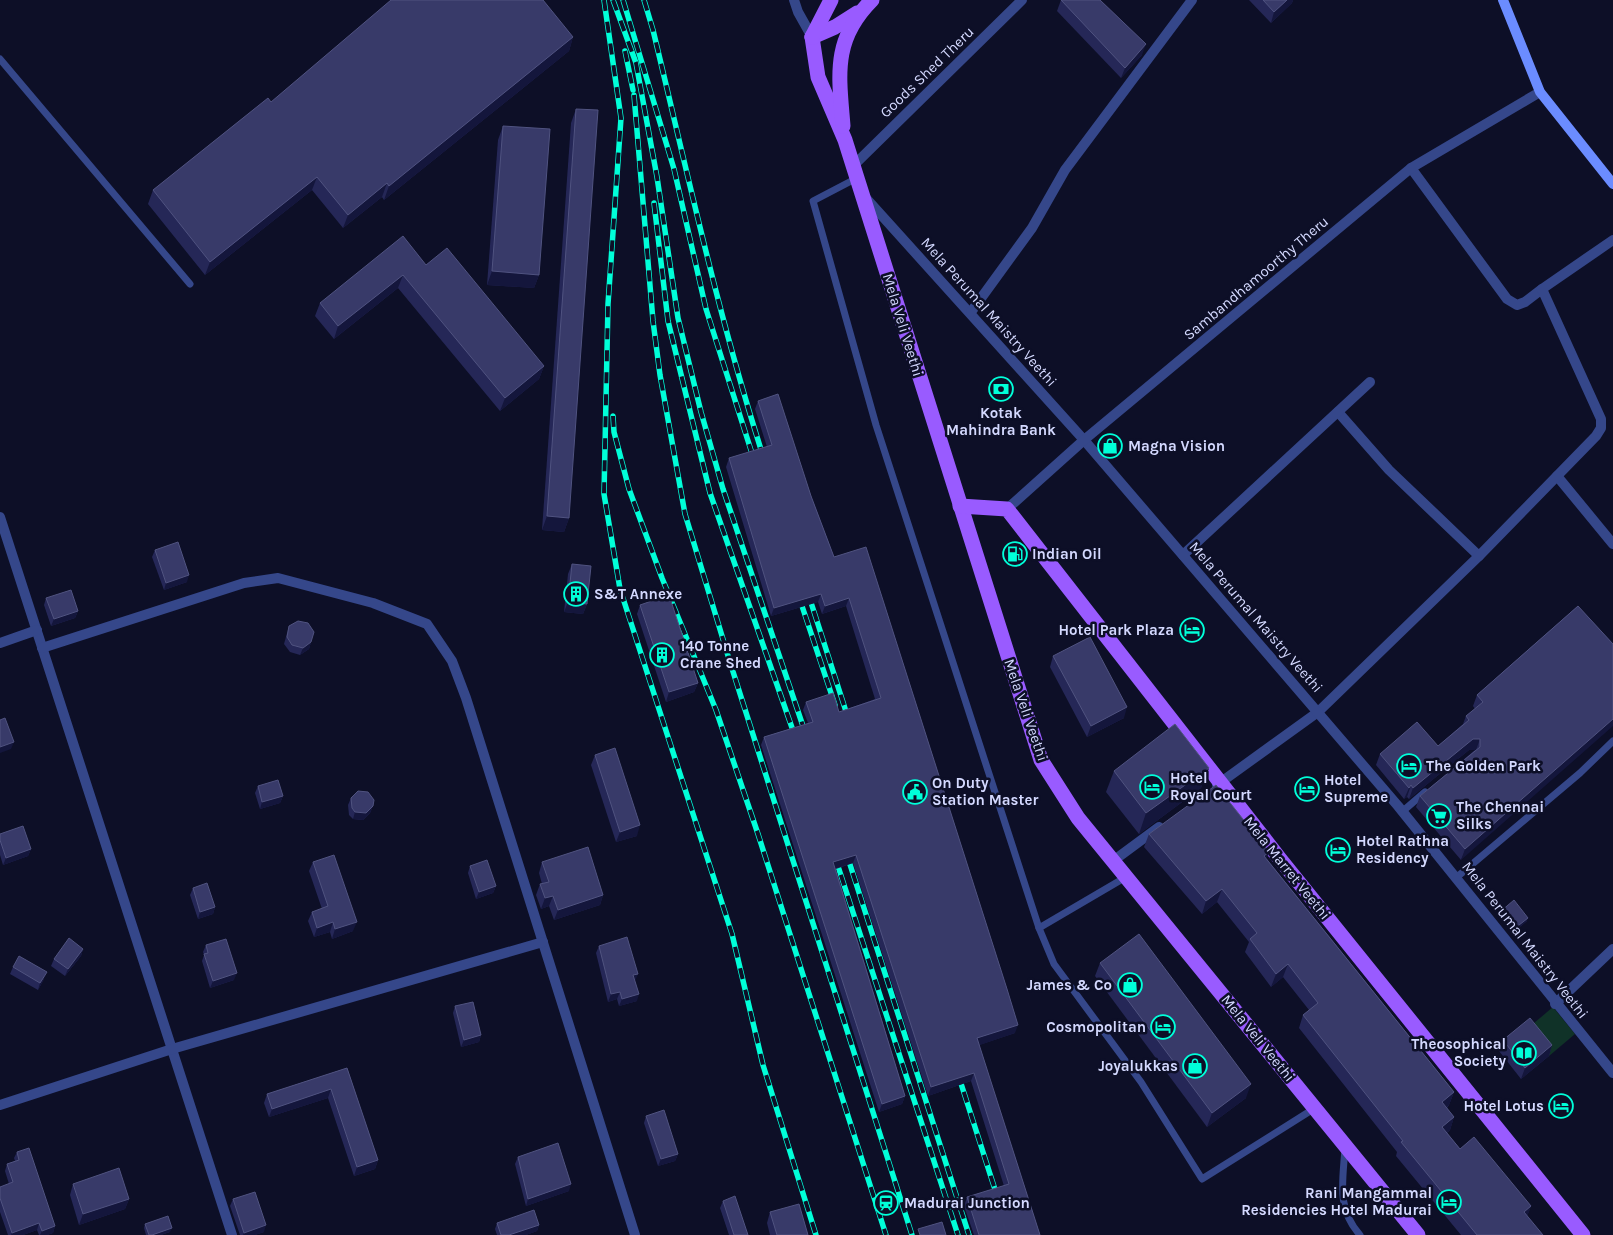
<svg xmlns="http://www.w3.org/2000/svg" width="1613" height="1235" font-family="Karla,sans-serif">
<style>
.green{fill:#103228}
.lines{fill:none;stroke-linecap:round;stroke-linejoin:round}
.service{stroke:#35478a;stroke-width:7}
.minor{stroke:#35478a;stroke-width:10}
.tertiary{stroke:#35478a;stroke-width:10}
.secondary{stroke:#6b8cff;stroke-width:10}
.primary{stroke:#995bff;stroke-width:15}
.rail-casing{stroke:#00ffd9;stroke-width:5.5}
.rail{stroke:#0d0f27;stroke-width:4;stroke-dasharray:11;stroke-linecap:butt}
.wall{fill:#252757}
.shaded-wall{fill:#14163c}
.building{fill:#383a69;stroke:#505380}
.labels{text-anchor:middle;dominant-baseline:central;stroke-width:5;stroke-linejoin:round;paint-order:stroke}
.street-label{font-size:15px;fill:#d4d9ff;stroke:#0d0f27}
.poi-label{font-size:15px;font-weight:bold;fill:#d4d9ff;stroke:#0d0f27;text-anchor:start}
</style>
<rect width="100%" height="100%" fill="#0d0f27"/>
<polygon class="green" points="1553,1007 1575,1034 1549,1056 1527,1029"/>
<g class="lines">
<g class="service">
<polyline points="0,59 190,284"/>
<polyline points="857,178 813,201 876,425 1039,928 1054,964 1141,1082 1202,1179 1315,1108"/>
<polyline points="1403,811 1425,792"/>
<polyline points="1457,877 1580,773 1613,741"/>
<polyline points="1039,928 1126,877"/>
<path d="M1345 1148C1343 1181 1336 1208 1360 1235"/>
</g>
<g class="minor">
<polyline points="1411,168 1507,299 1517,305 1525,302 1542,289"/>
<polyline points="1338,412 1389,470 1479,556"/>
<polyline points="1557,476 1613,544"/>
<polyline points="0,517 232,1235"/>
<polyline points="1183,555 1370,382"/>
<polyline points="0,643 37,630"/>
<polyline points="42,648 244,583 278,578 373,603 427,624 452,661 466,698 635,1235"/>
<polyline points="1217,785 1318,712 1479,556 1596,436 1601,428 1601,419 1542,289 1613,240"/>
<polyline points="1113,861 1159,827"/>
<polyline points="1555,1004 1613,949"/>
<polyline points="0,1105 172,1049 543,942"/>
</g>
<g class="tertiary">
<polyline points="794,0 798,12 812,37"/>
<polyline points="853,166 1022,0"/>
<polyline points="865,197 1084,440 1398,806 1613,1073"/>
<polyline points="971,312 1032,228 1065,170 1192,0"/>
<polyline points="1007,509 1084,440 1411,168 1540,92"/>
</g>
<polyline class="secondary" points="1503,0 1540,92 1613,184"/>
<g class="primary">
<polyline points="812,37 818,77 845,140 857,178 1041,760 1078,818 1418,1235"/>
<polyline points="812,37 835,27 857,13"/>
<polyline points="812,37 831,0"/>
<path d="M843 126C839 75 832 40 872 0"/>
<polyline points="960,506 1007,509 1280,859 1583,1235"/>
</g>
<g class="rail-casing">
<g id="rail">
<polyline points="604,0 621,118 608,304 604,494 620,589 732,934 763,1065 816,1235"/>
<polyline points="613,0 636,63 657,177 678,318 701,412 723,489 807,738"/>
<polyline points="623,0 674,169 706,309 756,466"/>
<path d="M644 0 653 30C688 175 719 320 765 462"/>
<polyline points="625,51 633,90"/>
<polyline points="634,95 653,321 660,375 685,514 729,659 912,1235"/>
<polyline points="654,203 668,321 710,493 797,742"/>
<polyline points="613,416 614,432 629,489 662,578 716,710 758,834 886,1235"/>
<polyline points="807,590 850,724"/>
<polyline points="798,594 835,705"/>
<polyline points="846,852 969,1235"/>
<polyline points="834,854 958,1235"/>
<polyline points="957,1071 999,1202"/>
</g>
</g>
<use href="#rail" class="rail"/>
</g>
<g class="wall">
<polygon points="1061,0 1142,55 1121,78 1057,11"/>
<polygon points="1249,0 1293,0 1292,3 1271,23"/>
<polygon points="573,37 569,51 384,200 382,197 343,228 312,190 205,275 148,204 153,190 271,102"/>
<polygon points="576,109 569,518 564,532 542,530 571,123"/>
<polygon points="503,126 539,275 534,288 487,285 498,140"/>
<polygon points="426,265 544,366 539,379 500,411 398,288 334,339 315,316 320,303"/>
<polygon points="758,401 811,496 1015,1033 979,1045 1040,1235 974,1235 964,1206 967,1197 1004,1186 971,1081 928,1096 853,863 836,869 905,1096 902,1104 879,1112 761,745 764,737 808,723 803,710 806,702 839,712 875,699 846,606 822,614 818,602 771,616 726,467 729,458 767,447 755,409"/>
<polygon points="155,550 187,582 164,590 152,557"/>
<polygon points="572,564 587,604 583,614 564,612 568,574"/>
<polygon points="46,598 78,611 75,618 51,626 44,605"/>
<polygon points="640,605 698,683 694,692 666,702 637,614"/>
<polygon points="1578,606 1461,860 1416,807 1420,796 1475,750 1469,750 1409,799 1407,797 1404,799 1376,765 1380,754 1438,746 1463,724 1466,716 1475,709 1473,706 1477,695"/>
<polygon points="289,626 311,642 309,649 300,655 290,652 284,644"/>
<polygon points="1053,656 1124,718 1087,737 1050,667"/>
<polygon points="595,755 637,836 616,842 591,765"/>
<polygon points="1209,768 1201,788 1139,834 1106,792 1114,771"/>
<polygon points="258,786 283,796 280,803 260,809 255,793"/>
<polygon points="351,798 373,806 370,813 363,820 353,819 349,815 348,805"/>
<polygon points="0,834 31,849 28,856 3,865 0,855"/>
<polygon points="1149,834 1267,859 1454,1092 1449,1105 1447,1108 1454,1117 1450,1130 1447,1133 1460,1149 1531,1206 1527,1216 1543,1235 1461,1235 1396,1156 1397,1152 1299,1028 1303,1015 1309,1010 1283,977 1271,987 1245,952 1249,942 1217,902 1202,914 1144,847"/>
<polygon points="313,862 353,931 332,939 330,932 314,937 308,921 312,912 322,909 309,871"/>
<polygon points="542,862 603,895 600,905 554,920 549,906 541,909 536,895 540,884 542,884 539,873"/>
<polygon points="470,866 496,886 493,893 476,899 468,873"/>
<polygon points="193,888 215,907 213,914 198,919 190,895"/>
<polygon points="1500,912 1527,921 1513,933 1499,915"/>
<polygon points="206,945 234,980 210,988 202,961 204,955 203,952"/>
<polygon points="599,946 635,981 637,1001 619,1006 617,999 608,1002 596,953"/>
<polygon points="83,949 81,956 65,976 51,966 54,959"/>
<polygon points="1100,963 1246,1098 1207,1127 1095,976"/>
<polygon points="13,967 44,979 38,990 10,974"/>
<polygon points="455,1006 481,1035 479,1042 461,1047 453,1013"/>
<polygon points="1503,1040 1552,1045 1549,1056 1521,1079 1499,1051"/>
<polygon points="347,1068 378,1160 375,1169 354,1176 328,1098 269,1117 264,1103 267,1094"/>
<polygon points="646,1116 678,1154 675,1161 658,1166 644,1123"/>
<polygon points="17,1152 55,1226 53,1233 47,1235 39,1235 37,1230 23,1235 8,1235 0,1212 0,1187 9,1184 5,1171 7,1164 15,1161 14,1158"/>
<polygon points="518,1157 569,1191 526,1206 515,1164"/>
<polygon points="73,1184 129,1199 125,1209 79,1225 70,1195"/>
<polygon points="233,1199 264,1232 255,1235 240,1235 230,1206"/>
<polygon points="723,1201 748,1235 729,1235 720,1208"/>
<polygon points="770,1212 808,1235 770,1235 767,1223"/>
<polygon points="497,1223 539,1225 537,1231 526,1235 497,1235 495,1229"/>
<polygon points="145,1224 170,1232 161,1235 146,1235 144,1228"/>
</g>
<g class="shaded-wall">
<polygon points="1287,0 1293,0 1292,3 1271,23 1274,12"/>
<polygon points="573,37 569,51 384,200 389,186"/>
<polygon points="1146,44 1142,55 1121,78 1125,68"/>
<polygon points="317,177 312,190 205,275 210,262"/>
<polygon points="387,183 382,197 343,228 348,215"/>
<polygon points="492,271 539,275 534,288 487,285"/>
<polygon points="403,275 398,288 334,339 338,326"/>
<polygon points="544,366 539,379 500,411 505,398"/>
<polygon points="547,516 569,518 564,532 542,530"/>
<polygon points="189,575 187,582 164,590 166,583"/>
<polygon points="821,594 818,602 771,616 774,608"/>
<polygon points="849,598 846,606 822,614 825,606"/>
<polygon points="568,602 587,604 583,614 564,612"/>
<polygon points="78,611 75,618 51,626 54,619"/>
<polygon points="311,642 309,649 300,655 303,648"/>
<polygon points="698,683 694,692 666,702 669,692"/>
<polygon points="1127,707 1124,718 1087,737 1091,726"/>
<polygon points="1613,719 1613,726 1461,860 1465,849"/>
<polygon points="1473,739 1480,739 1476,750 1469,750 1409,799 1413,788"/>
<polygon points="14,742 11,749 0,753 0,747"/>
<polygon points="1209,768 1201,788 1139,834 1146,813"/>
<polygon points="1411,785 1407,797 1404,799 1409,788"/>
<polygon points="283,796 280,803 260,809 262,802"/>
<polygon points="373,806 370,813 363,820 353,819 355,812"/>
<polygon points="640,825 637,836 616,842 620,832"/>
<polygon points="31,849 28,856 3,865 6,858"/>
<polygon points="1269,852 1264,865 1264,856"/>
<polygon points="856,855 853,863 830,870 833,862"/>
<polygon points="496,886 493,893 476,899 479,892"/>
<polygon points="1222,889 1217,902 1202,914 1206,901"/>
<polygon points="603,895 600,905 554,920 558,910"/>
<polygon points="553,896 549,906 541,909 545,898"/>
<polygon points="215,907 213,914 198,919 200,912"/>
<polygon points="1528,918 1527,921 1513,933 1514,929"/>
<polygon points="333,922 330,932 314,937 317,928"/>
<polygon points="357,922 353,931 332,939 335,929"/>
<polygon points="83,949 81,956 65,976 68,969"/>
<polygon points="1288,964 1283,977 1271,987 1276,974"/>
<polygon points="47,972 44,979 38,990 40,983"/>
<polygon points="237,973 234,980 210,988 213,981"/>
<polygon points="638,974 635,981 633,975"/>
<polygon points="620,992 617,999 608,1002 611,994"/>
<polygon points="639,994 637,1001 619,1006 622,999"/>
<polygon points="1018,1025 1015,1033 974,1047 977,1038"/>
<polygon points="481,1035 479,1042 461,1047 464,1040"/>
<polygon points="1552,1045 1549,1056 1521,1079 1525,1068"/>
<polygon points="974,1073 971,1081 928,1096 931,1087"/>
<polygon points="1251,1084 1246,1098 1207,1127 1212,1113"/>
<polygon points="331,1089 328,1098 269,1117 272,1109"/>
<polygon points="1454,1092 1449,1105 1437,1115 1442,1102"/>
<polygon points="905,1096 902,1104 879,1112 882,1104"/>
<polygon points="1454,1117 1450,1130 1437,1140 1442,1127"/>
<polygon points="678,1154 675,1161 658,1166 661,1159"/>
<polygon points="378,1160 375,1169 354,1176 357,1167"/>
<polygon points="571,1184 569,1191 526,1206 528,1199"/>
<polygon points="129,1199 125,1209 79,1225 83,1214"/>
<polygon points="1531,1206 1526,1220 1524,1212"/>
<polygon points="39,1223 37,1230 23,1235 11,1235 12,1233"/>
<polygon points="266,1225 264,1232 255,1235 243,1235 244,1233"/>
<polygon points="539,1225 537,1231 526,1235 509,1235"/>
<polygon points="55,1226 53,1233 47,1235 40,1235 42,1231"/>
<polygon points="172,1228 170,1232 161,1235 152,1235"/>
</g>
<g class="building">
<polygon points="391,0 543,0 573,37 389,186 387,183 348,215 317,177 210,262 153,190 268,98 271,102"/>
<polygon points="1061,0 1100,0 1146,44 1125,68"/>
<polygon points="1263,0 1287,0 1274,12"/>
<polygon points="576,109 598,110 569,518 547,516"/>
<polygon points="503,126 550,129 539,275 492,271"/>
<polygon points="403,236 426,265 447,248 544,366 505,398 403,275 338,326 320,303"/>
<polygon points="778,394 811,496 834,557 866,547 1007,989 1018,1025 977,1038 1040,1235 979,1235 967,1197 1009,1184 974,1073 931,1087 856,855 833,862 905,1096 882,1104 764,737 813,722 806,702 833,693 839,712 881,698 849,598 825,606 821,594 774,608 729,458 772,445 758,401"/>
<polygon points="178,542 189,575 166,583 155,550"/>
<polygon points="572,564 591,566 587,604 568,602"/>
<polygon points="71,590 78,611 54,619 46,598"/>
<polygon points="669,595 698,683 669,692 640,605"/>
<polygon points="1578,606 1613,644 1613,719 1465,849 1420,796 1480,747 1480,739 1473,739 1413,788 1411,785 1409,788 1380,754 1417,722 1438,746 1469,720 1466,716 1483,702 1477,695"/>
<polygon points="298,621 308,623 314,632 311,642 303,648 292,645 287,637 289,626"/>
<polygon points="1090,637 1127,707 1091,726 1053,656"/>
<polygon points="5,718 14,742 0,747 0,720"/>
<polygon points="1175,724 1209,768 1146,813 1114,771"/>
<polygon points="615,748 640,825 620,832 595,755"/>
<polygon points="278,780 283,796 262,802 258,786"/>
<polygon points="1216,785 1269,852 1264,856 1454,1092 1442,1102 1454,1117 1442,1127 1460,1149 1474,1137 1531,1206 1524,1212 1543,1235 1477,1235 1401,1142 1403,1141 1303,1015 1318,1003 1288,964 1276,974 1250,939 1257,933 1222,889 1206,901 1149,834"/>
<polygon points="358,791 368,792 374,800 373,806 366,813 355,812 352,808 351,798"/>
<polygon points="23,826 31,849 6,858 0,840 0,834"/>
<polygon points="588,847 603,895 558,910 553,896 545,898 540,884 549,882 542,862"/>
<polygon points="334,855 357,922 335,929 333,922 317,928 312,912 328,906 313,862"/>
<polygon points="487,860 496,886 479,892 470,866"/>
<polygon points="207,883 215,907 200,912 193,888"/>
<polygon points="1514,900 1528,918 1514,929 1500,912"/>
<polygon points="1139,934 1251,1084 1212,1113 1100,963"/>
<polygon points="627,937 638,974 633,975 639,994 622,999 620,992 611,994 599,946"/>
<polygon points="69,938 83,949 68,969 54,959"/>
<polygon points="226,939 237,973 213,981 204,954 208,953 206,945"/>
<polygon points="19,956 47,972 40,983 13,967"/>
<polygon points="473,1002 481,1035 464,1040 455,1006"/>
<polygon points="1530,1018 1552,1045 1525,1068 1503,1040"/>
<polygon points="347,1068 378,1160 357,1167 331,1089 272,1109 267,1094"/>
<polygon points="664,1110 678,1154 661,1159 646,1116"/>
<polygon points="558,1143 571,1184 528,1199 518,1157"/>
<polygon points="29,1148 55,1226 42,1231 39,1223 12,1233 0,1198 0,1187 13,1182 7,1164 19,1160 17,1152"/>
<polygon points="119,1168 129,1199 83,1214 73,1184"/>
<polygon points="255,1192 266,1225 244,1233 233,1199"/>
<polygon points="735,1196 748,1235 734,1235 723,1201"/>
<polygon points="799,1204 808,1235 777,1235 770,1212"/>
<polygon points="534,1210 539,1225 509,1235 501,1235 497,1223"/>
<polygon points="168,1216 172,1228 152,1235 149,1235 145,1224"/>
<polygon points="942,1222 946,1235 920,1235 918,1229"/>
</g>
<defs>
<g id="bank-ring" transform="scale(1.25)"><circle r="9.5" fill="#0d0f27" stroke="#00ffd9" stroke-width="1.5"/><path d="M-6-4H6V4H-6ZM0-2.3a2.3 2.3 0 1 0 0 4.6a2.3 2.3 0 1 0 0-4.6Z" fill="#00ffd9"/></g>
<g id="shop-ring" transform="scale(1.25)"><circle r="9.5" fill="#0d0f27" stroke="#00ffd9" stroke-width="1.5"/><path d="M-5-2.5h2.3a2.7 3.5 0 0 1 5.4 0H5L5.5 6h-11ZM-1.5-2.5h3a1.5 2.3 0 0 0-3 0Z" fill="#00ffd9"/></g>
<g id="fuel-ring" transform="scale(1.25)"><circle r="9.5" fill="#0d0f27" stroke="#00ffd9" stroke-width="1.5"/><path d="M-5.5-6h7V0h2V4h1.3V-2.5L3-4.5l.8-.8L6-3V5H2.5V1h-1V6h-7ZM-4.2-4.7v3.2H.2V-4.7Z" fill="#00ffd9"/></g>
<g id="building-ring" transform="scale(1.25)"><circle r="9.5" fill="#0d0f27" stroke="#00ffd9" stroke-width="1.5"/><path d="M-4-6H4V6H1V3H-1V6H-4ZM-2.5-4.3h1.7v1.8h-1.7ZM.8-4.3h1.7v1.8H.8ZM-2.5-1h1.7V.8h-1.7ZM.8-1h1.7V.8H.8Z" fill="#00ffd9"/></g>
<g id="hotel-ring" transform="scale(1.25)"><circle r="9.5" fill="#0d0f27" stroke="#00ffd9" stroke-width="1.5"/><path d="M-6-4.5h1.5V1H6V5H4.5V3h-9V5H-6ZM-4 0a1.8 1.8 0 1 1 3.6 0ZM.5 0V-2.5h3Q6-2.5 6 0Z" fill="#00ffd9"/></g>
<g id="civic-ring" transform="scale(1.25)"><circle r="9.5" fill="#0d0f27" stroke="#00ffd9" stroke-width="1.5"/><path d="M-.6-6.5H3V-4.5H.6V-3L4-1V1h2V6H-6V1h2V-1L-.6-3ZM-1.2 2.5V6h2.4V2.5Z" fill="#00ffd9"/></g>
<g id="supermarket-ring" transform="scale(1.25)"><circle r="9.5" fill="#0d0f27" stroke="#00ffd9" stroke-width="1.5"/><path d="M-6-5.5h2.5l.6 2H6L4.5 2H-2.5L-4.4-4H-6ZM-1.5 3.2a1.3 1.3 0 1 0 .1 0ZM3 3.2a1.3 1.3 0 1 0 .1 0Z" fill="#00ffd9"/></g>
<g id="library-ring" transform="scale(1.25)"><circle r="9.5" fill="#0d0f27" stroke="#00ffd9" stroke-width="1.5"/><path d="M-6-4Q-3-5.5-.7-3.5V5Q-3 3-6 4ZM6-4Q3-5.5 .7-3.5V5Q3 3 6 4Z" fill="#00ffd9"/></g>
<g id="station-ring" transform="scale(1.25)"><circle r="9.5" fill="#0d0f27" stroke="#00ffd9" stroke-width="1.5"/><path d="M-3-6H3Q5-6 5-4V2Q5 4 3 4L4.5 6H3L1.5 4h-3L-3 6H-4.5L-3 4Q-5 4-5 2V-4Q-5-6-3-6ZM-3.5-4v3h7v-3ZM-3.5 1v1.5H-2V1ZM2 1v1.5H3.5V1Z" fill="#00ffd9"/></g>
</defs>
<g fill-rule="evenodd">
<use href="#bank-ring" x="1001" y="389"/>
<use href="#shop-ring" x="1110" y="446"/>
<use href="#fuel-ring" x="1015" y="554"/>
<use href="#building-ring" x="576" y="594"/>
<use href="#hotel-ring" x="1192" y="630"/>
<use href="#building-ring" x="662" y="655"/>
<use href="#hotel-ring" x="1409" y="766"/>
<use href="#hotel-ring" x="1152" y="787"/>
<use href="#hotel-ring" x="1307" y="789"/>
<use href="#civic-ring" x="915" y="792"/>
<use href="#supermarket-ring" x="1439" y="816"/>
<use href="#hotel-ring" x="1338" y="850"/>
<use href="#shop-ring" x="1130" y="985"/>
<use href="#hotel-ring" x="1163" y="1027"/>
<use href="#library-ring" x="1524" y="1053"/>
<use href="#shop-ring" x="1195" y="1066"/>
<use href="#hotel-ring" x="1561" y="1106"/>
<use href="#hotel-ring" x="1449" y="1202"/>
<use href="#station-ring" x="886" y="1203"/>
</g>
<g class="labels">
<g class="street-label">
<text transform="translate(927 72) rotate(-44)">Goods Shed Theru</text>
<text transform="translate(1256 278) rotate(-40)">Sambandhamoorthy Theru</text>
<text transform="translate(989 312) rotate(48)">Mela Perumal Maistry Veethi</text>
<text transform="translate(903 325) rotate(73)">Mela Veli Veethi</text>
<text transform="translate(1256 617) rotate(49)">Mela Perumal Maistry Veethi</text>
<text transform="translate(1026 710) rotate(71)">Mela Veli Veethi</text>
<text transform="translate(1287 868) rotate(51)">Mela Marret Veethi</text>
<text transform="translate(1525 940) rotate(52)">Mela Perumal Maistry Veethi</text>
<text transform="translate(1258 1038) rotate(51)">Mela Veli Veethi</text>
</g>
<g class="poi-label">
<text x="1001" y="413" text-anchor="middle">Kotak<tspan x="1001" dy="17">Mahindra Bank</tspan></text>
<text x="1128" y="446">Magna Vision</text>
<text x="1032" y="554">Indian Oil</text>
<text x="594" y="594">S&amp;T Annexe</text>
<text x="1174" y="630" text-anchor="end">Hotel Park Plaza</text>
<text x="680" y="646">140 Tonne<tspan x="680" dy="17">Crane Shed</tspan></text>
<text x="1426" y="766">The Golden Park</text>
<text x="1170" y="778">Hotel<tspan x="1170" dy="17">Royal Court</tspan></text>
<text x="1324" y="780">Hotel<tspan x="1324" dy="17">Supreme</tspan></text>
<text x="932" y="783">On Duty<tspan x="932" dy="17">Station Master</tspan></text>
<text x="1456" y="807">The Chennai<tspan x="1456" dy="17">Silks</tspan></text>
<text x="1356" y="841">Hotel Rathna<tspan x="1356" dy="17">Residency</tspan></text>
<text x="1112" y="985" text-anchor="end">James &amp; Co</text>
<text x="1146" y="1027" text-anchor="end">Cosmopolitan</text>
<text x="1506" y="1044" text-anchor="end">Theosophical<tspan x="1506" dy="17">Society</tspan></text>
<text x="1178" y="1066" text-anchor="end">Joyalukkas</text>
<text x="1544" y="1106" text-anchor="end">Hotel Lotus</text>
<text x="1432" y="1193" text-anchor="end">Rani Mangammal<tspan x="1432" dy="17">Residencies Hotel Madurai</tspan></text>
<text x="904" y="1203">Madurai Junction</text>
</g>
</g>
</svg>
